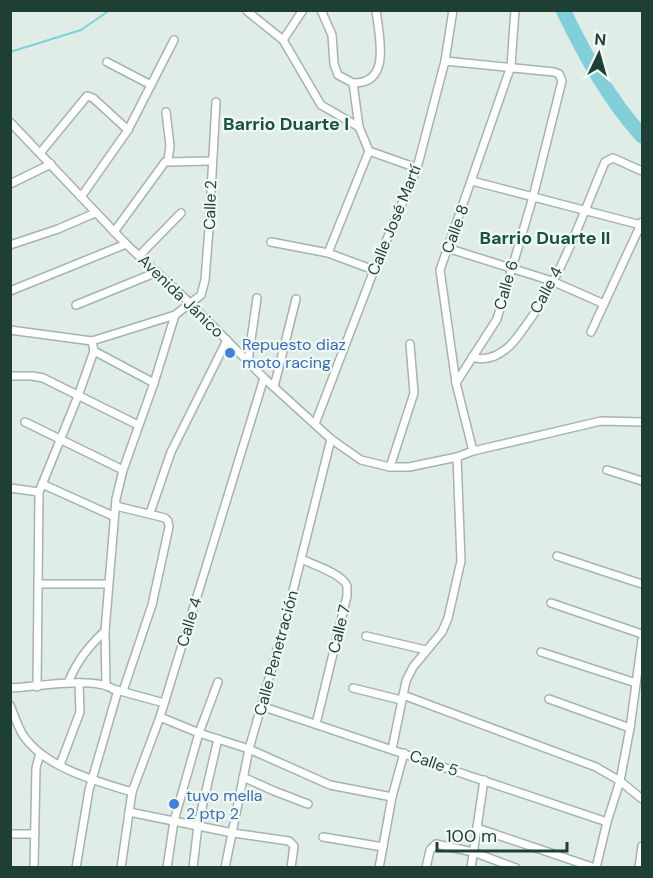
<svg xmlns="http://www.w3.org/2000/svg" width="653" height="878" font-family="'DM Sans',sans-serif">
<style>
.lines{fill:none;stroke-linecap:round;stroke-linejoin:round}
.stream{stroke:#81d0d9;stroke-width:2}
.river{stroke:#81d0d9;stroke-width:15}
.minor-casing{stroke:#a2b5ad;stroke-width:10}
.minor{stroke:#fff;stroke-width:7}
.shop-dot{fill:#3f7fe0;stroke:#f1f9f4;stroke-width:2}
.labels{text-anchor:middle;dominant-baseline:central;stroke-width:4.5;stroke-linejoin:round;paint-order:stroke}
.street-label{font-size:16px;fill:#1e3f34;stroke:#f1f9f4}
.shop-label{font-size:16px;fill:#366cbe;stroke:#f1f9f4;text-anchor:start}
.neighbourhood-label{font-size:18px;font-weight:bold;fill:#185341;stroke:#f1f9f4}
</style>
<rect width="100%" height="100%" fill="#e0ede6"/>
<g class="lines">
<polyline class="stream" points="10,52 81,30 110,10"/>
<path class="river" d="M563 10C586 57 608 98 642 136"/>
<g class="minor-casing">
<g id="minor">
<polyline points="321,10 332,35 334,64 338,75 353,83 359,127 369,151 417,168"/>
<polyline points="247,11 283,40 321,105 359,127"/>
<polyline points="283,40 303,10"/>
<polyline points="445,61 554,72 559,74 562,81 533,197 497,319 456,383"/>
<polyline points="107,62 151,85"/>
<path d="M353 83C392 84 379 36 376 10"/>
<polyline points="166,112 170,146 168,160"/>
<polyline points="10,122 126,244 191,304 264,378 331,439 361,460 390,467 409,467 457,457 473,451 601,421 642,422"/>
<polyline points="41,152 87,96 93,98 128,130"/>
<polyline points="472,181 641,225"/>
<polyline points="10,184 51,164"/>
<polyline points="81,197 128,130 174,40"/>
<polyline points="114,232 165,162 212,161"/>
<polyline points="271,242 328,253 374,270"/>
<polyline points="10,245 58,229 95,213"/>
<polyline points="447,248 552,281 604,304"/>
<polyline points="328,253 369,151"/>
<polyline points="139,256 181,213"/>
<polyline points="10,291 126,244"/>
<polyline points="76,305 157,272"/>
<polyline points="10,330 92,341"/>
<polyline points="591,332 642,222"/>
<polyline points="94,351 154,383"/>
<path d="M472 357C484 361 496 357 506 349 513 344 519 335 524 328 561 279 581 218 605 162L613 158 642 171"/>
<polyline points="248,361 257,298"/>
<polyline points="10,376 32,376 43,378 138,425"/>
<polyline points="274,387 296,299"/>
<polyline points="25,422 123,470"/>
<polyline points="315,424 374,270 417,168 445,61 453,10"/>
<polyline points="473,451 456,383 440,270 511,66 515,10"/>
<polyline points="390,467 414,393 410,344"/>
<polyline points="607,470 642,481"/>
<polyline points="42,484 113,516"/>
<polyline points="10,488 39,492"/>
<polyline points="116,506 165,518 168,521 169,527 152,605 123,691"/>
<polyline points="150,513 171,452 227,340"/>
<polyline points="557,556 642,584"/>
<path d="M301 559C312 564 343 574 347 586 347 587 347 595 347 596L316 724"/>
<polyline points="38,584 108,584"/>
<polyline points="551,603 642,634"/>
<polyline points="366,636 426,650"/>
<polyline points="541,652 636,683"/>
<path d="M68 683C77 661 88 647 105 631"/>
<polyline points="106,684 105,631 116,499 123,470 154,383 175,315"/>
<polyline points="37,687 39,492 78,396 94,351 92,341 175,315 201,295 205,280 209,229 216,102"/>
<path d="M10 688C35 687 94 676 113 689L164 703"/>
<polyline points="353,688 401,700"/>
<polyline points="403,695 596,767 620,781 642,799"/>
<polyline points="549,699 630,728"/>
<path d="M10 705C14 715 18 727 23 735 45 768 96 781 132 792"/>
<polyline points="261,706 607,822"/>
<polyline points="160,717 199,733 249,749 330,785 392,797"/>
<polyline points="392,749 406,681 413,667 442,632 448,618 461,561 457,457"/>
<polyline points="60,765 80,712 79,683"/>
<polyline points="243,777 274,791 308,804"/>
<polyline points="129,812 233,833 289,841 294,846 291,868"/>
<polyline points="477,828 595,868"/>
<polyline points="10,834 35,834"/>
<polyline points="323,837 383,847"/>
<polyline points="34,868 36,768 40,753"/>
<polyline points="76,868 89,790 118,690"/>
<polyline points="121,868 132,792 160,717 264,378"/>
<polyline points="167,868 174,821 199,733 218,682"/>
<polyline points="193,868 198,825 218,739"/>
<polyline points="225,868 249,749 287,615 331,439"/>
<polyline points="379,868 392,797 404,753"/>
<polyline points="426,868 430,850 436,844 473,852 516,868"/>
<polyline points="471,868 484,780"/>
<polyline points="596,868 607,822 620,781 630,728 642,640"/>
<polyline points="639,868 642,846"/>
</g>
</g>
<use href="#minor" class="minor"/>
</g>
<g class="shop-dot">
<circle cx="230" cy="353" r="6"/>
<circle cx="174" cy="804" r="6"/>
</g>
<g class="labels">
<g class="street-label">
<text transform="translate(210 205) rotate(-88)">Calle 2</text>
<text transform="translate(394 220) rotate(-68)">Calle José Martí</text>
<text transform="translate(455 229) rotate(-70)">Calle 8</text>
<text transform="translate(506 285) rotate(-74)">Calle 6</text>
<text transform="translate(546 290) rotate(-62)">Calle 4</text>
<text transform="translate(181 296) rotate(44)">Avenida Jánico</text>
<text transform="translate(189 622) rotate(-73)">Calle 4</text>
<text transform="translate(339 629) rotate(-76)">Calle 7</text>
<text transform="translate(276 653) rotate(-75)">Calle Penetración</text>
<text transform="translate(434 763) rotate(19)">Calle 5</text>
</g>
<g class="shop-label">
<text x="242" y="344">Repuesto diaz<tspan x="242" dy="18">moto racing</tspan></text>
<text x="186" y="795">tuvo mella<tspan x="186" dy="18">2 ptp 2</tspan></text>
</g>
<g class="neighbourhood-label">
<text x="286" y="124">Barrio Duarte I</text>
<text x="545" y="238">Barrio Duarte II</text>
</g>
</g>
<rect width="653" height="878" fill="none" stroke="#1e3f34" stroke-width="24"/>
<g transform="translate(599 54) rotate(5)" stroke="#f1f9f4" stroke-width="4.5" paint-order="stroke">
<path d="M0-4.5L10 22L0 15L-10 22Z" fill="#1e3f34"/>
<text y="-9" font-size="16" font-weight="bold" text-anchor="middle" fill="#1e3f34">N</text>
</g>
<path d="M437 842v9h130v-9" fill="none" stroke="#1e3f34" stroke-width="3"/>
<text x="446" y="842" font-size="18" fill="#1e3f34" stroke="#f1f9f4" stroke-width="4.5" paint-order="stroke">100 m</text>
</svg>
